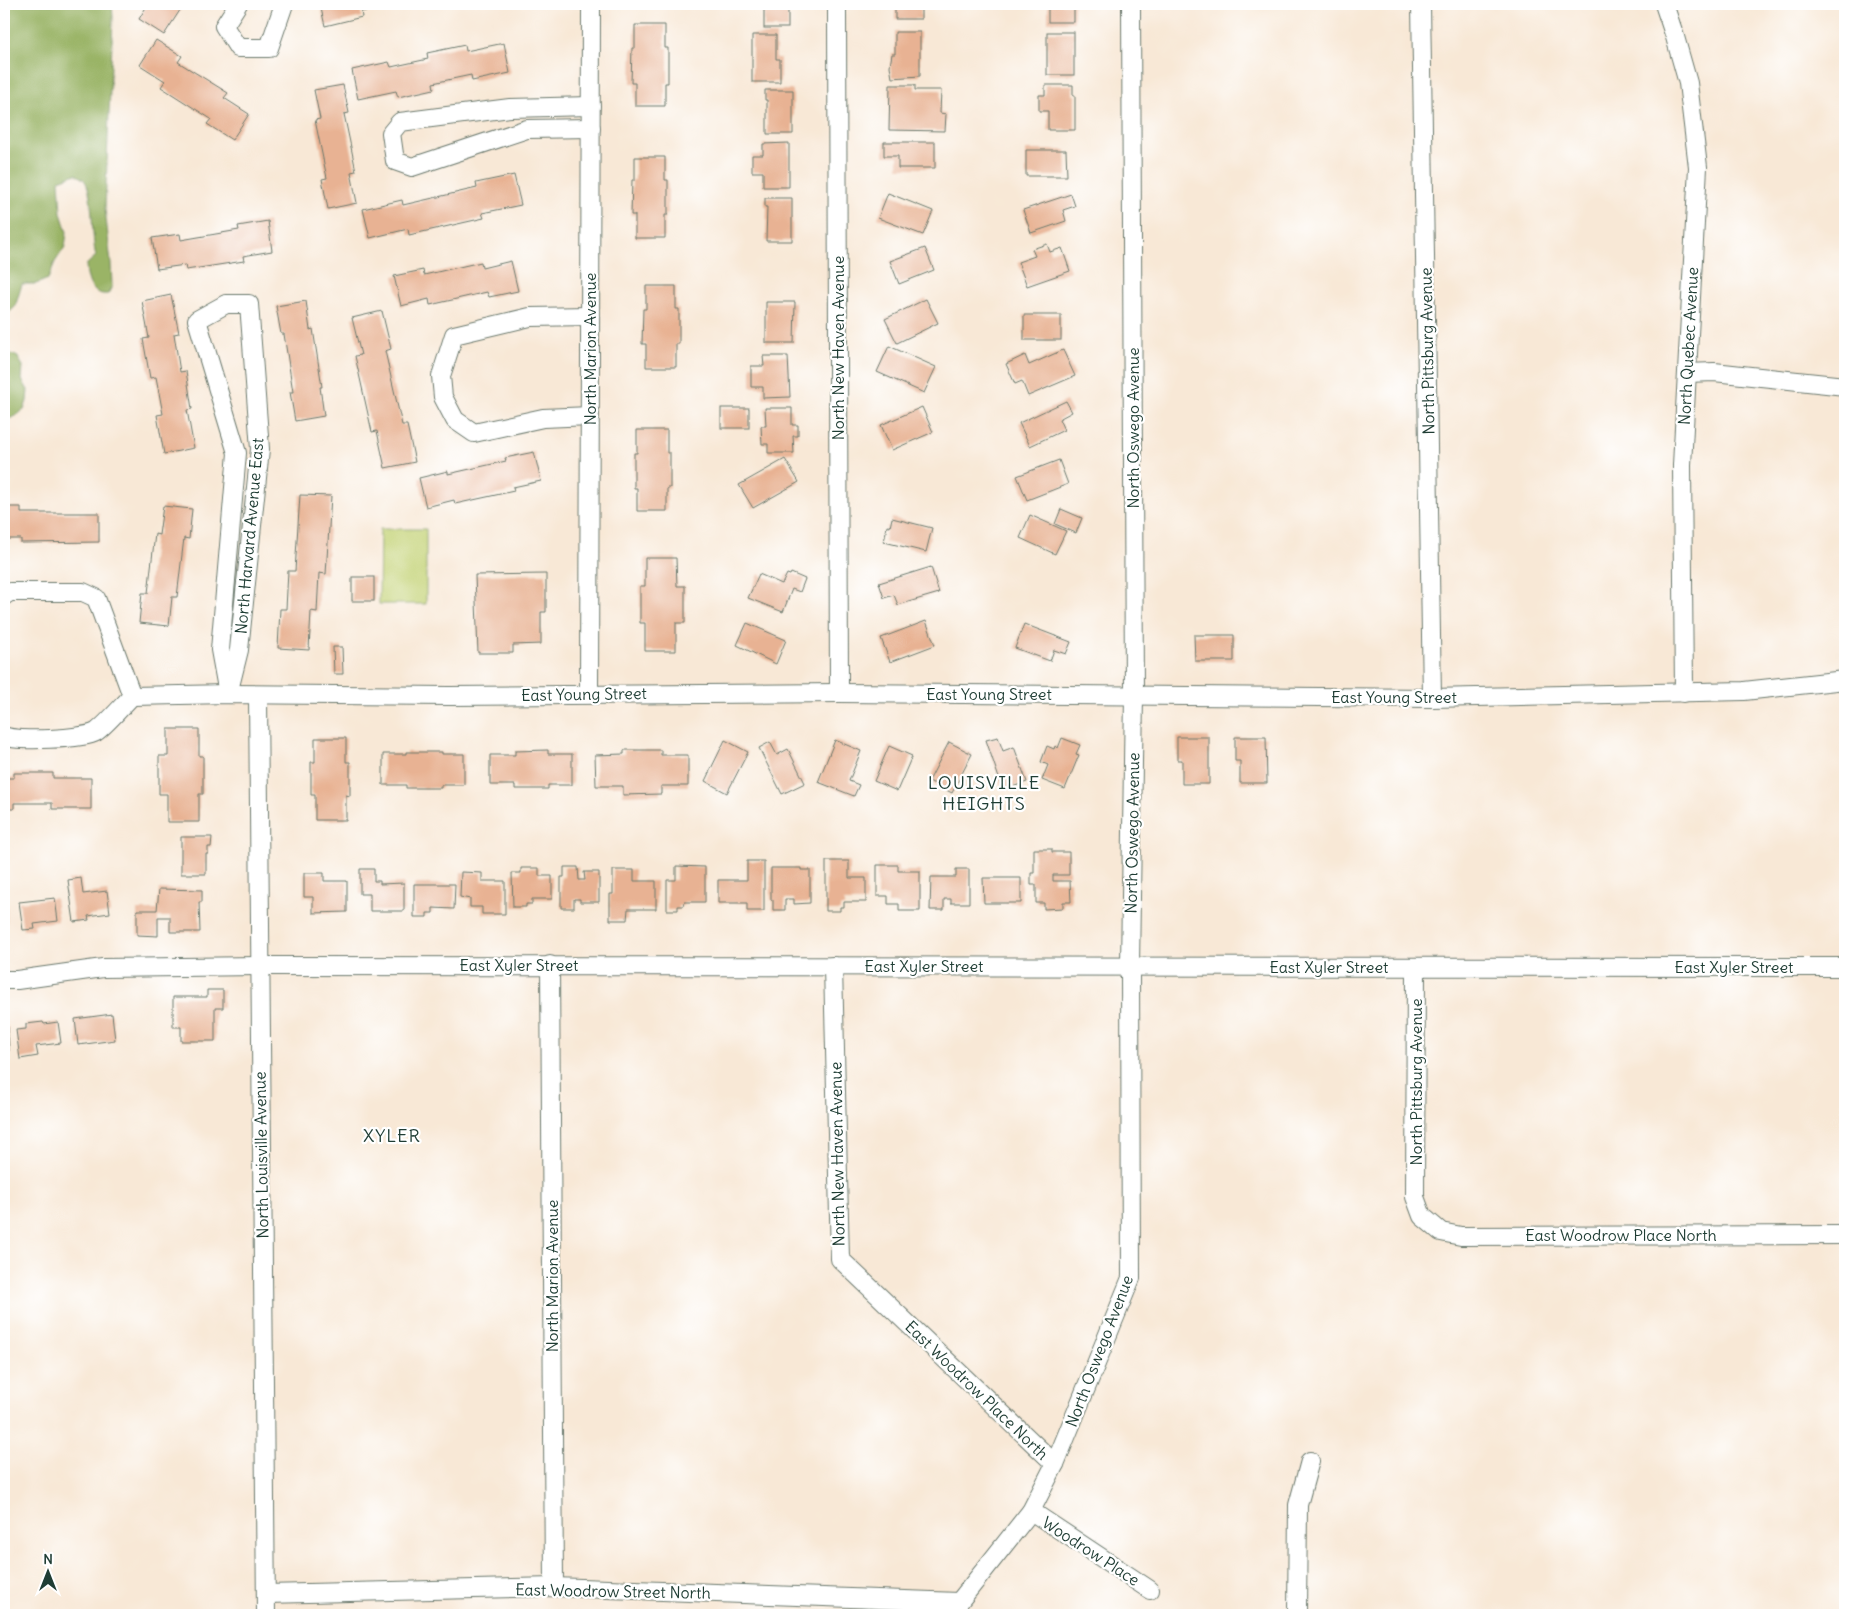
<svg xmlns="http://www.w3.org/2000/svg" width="1849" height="1619" font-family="Delius,sans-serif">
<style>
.green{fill:#c3d275;stroke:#718854}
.forest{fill:#9ab466;stroke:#5c784d}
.building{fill:#e8b293}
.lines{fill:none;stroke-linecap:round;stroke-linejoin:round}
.street-casing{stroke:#6b796d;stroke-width:20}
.street{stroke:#fff;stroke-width:18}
.labels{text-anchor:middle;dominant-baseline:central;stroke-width:4.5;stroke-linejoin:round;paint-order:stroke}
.street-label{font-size:16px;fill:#1f3d34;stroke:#fff}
.neighbourhood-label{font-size:18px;letter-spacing:1px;fill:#1f3d34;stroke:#fff}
</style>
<rect width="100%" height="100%" fill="#fff"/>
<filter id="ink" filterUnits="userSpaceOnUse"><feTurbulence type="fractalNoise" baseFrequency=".02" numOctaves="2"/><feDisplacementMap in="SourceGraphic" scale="10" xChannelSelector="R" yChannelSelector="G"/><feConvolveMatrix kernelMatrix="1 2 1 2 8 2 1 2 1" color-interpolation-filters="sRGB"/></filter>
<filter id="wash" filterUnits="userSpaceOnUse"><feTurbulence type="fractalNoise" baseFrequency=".0096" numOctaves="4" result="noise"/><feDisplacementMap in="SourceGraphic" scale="20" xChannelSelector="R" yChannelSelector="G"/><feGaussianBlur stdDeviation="1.12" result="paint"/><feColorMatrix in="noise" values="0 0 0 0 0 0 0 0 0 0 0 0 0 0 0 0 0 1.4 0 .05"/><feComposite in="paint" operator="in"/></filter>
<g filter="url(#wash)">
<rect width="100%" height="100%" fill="#f8e8d6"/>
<polygon class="green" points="380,529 426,529 426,604 379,604"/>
<g class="forest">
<path d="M4 4H112L113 18 105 209 111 264 112 286 108 294C90 296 87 279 86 265L96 256C91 238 94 194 85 181 83 178 78 176 76 174L59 180 61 213 67 232 65 247 55 262 48 279 36 284H22L15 307 4 317V103L9 100 4 98Z"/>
<polygon points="4,352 17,356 23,366 22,380 28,390 27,401 24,410 12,418 4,418"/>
</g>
<g id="blocks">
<g class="building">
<polygon points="148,4 184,4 164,35 139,19"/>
<polygon points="320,4 396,4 396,5 361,12 362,17 325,26"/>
<rect x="764" y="4" width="24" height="24"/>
<rect x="895" y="4" width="26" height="15"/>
<rect x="1048" y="4" width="26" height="18"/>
<polygon points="635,25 665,25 665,48 668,48 668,83 665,83 665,106 635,106 635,83 631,83 632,48 635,48"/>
<polygon points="895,32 920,32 920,76 892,78 890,66 892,54 895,54"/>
<rect x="1047" y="32" width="27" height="43"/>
<polygon points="752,35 776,35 776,59 780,59 780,82 752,82"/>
<polygon points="156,40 182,56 178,62 228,93 224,98 249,114 232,140 207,124 211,119 161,87 165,81 140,65"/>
<polygon points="504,43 510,73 472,81 471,75 433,83 434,89 398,97 396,91 358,99 352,70 389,62 391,67 428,59 427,53 465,45 466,51"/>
<polygon points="343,85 349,113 344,114 356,171 351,172 357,203 328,209 322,179 327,178 315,120 320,119 314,90"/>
<polygon points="890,85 915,85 915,90 941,90 940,113 946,114 945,131 889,130"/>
<polygon points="1045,85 1073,85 1073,95 1075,95 1075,130 1048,130 1048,111 1039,111 1039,95 1045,95"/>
<polygon points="765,90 793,90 793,134 767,134 767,100 765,100"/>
<polygon points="884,142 935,142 935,168 898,168 898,156 884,156"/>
<polygon points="789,143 789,187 763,187 763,172 752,172 752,155 763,155 763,144"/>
<polygon points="1026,150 1066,150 1067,176 1026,176"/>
<polygon points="635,157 665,157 665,180 668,180 668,215 665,215 665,238 635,238 635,215 631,215 632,180 635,180"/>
<polygon points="514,175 521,205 482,213 484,218 409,235 408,229 370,238 363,209 402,200 403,205 477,188 476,183"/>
<polygon points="888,193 933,211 923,235 878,218"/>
<polygon points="1071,194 1075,206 1063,210 1066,221 1031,233 1023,210"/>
<polygon points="765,198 792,198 792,241 766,241 767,207 765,207"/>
<polygon points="268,221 272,251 243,256 244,261 186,270 185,265 157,269 152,238 180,234 181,240 239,230 238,226"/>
<polygon points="1047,244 1050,252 1062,248 1070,271 1027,286 1018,262 1035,256 1032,249"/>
<polygon points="925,248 934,270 899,284 890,261"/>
<polygon points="511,261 518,291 489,297 487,292 430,305 429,299 401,306 394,276 423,270 424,275 481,262 482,268"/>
<polygon points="646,286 676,286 676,309 679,309 679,344 676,344 676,367 646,367 646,344 642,344 643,309 646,309"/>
<polygon points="171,295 179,333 174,334 180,372 186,371 192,409 187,410 194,448 164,454 157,415 163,414 156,377 150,378 143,339 149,338 142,301"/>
<polygon points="926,299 938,323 897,343 885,319"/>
<polygon points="306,301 310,330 313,329 322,387 320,387 324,416 295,421 290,392 293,392 284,334 281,334 276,306"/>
<polygon points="766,302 795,302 794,343 766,343"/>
<polygon points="382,311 391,349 385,351 402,425 407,425 415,462 385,468 377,431 372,432 355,356 361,355 352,318"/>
<rect x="1024" y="315" width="37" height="25"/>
<polygon points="889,346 936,367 924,393 877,372"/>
<polygon points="1063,350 1075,376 1028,396 1022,381 1015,384 1006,364 1025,355 1029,365"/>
<polygon points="763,356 788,356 790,397 763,398 763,387 751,387 751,366 764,366"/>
<polygon points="1066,401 1072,412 1059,419 1064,430 1030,446 1019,423"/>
<polygon points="922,407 933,432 892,450 881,425"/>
<rect x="721" y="408" width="28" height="20"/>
<polygon points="765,408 792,408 792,425 798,425 798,436 793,436 794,453 768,453 768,444 762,444 761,426 766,426"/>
<polygon points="637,430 667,430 667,453 670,453 670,488 667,488 667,511 637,511 637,488 634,488 634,453 637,453"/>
<polygon points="534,452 541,481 513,487 514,491 455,504 454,500 426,507 419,478 448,471 448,474 506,461 505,458"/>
<polygon points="785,459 799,482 753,508 739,485"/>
<polygon points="1059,460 1068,484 1027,500 1017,476"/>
<polygon points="300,495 331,496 326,574 319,573 317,612 311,611 309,650 278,648 280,609 286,609 288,571 295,571"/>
<polygon points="163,506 192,509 189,539 184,538 177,597 172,597 169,626 139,623 142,593 148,593 155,534 159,535"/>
<polygon points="4,507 21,507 21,513 99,513 99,542 21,543 21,539 4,539"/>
<polygon points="1061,509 1082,518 1076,533 1055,524"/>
<polygon points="1030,515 1066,531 1055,554 1020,538"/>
<polygon points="892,518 932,528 926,552 884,542 887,526 890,527"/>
<polygon points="645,558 676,558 677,586 685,586 685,623 676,623 676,651 645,651 645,623 640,623 640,586 645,586"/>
<polygon points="931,567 939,593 898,605 894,595 884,598 879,583"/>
<polygon points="791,573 805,579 800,592 792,589 783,612 748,598 759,574 782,584 787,574 790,575"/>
<polygon points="546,574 546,612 541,612 541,644 513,645 513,653 478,653 475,575"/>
<rect x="352" y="577" width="22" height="24"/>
<polygon points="926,621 935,645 890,662 881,638"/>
<polygon points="747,623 786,640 776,664 737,645"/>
<polygon points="1024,624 1071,642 1066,654 1054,650 1050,661 1015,648"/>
<polygon points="1194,635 1234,635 1234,661 1195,661"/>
<polygon points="333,647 342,647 343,674 334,674"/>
<polygon points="168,729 199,729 199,756 203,756 203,794 199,794 199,822 167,822 167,794 159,794 159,756 168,756"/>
<polygon points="998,737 1003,751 1014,747 1027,782 1003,790 986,740"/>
<polygon points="1177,737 1209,737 1209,784 1182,784 1182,760 1177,760"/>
<polygon points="1235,737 1266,737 1267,783 1240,783 1240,761 1235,761"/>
<polygon points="315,738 346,738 346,762 350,762 350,796 346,795 346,820 315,820 315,795 311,795 311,762 315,762"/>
<polygon points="1062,738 1080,745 1076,754 1079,755 1065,789 1042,780 1048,765 1041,762 1047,746 1054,749 1055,746 1058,748"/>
<polygon points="725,740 748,752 727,793 705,781"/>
<polygon points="835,740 861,751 849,781 859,785 854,796 818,782"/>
<polygon points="770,742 777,755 788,749 805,783 782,794 759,748"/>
<polygon points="949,742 972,754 952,793 929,781"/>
<polygon points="889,746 912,756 897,791 874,781"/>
<polygon points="548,750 548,754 572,754 572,785 548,785 548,789 515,789 515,785 490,785 490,755 515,755 515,751"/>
<polygon points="624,750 661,750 661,755 688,755 688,786 661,786 661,794 623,795 623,786 596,786 595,755 624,754"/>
<polygon points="406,752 442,752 442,754 464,754 464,785 441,785 441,788 406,788 406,785 383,785 383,754 406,754"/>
<polygon points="14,773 53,773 53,778 91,778 91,809 52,809 52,803 14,803 14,809 4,809 4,778 14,778"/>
<polygon points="181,837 212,837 211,847 208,847 208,854 206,854 206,874 181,874"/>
<polygon points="1034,849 1052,849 1052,852 1069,852 1069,875 1053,875 1053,881 1070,881 1071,902 1063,902 1063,908 1044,909 1044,903 1036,903 1036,885 1031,885 1031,873 1034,873"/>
<polygon points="747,861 764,861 764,911 747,911 747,903 718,903 718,880 747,880"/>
<polygon points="826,861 849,861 849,878 866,878 866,902 844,902 844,907 840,907 840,911 826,911"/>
<polygon points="877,865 898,865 898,871 920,871 920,911 899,911 899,904 888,904 888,896 877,896"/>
<polygon points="676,866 705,867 705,902 684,902 683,906 678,906 678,910 667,910 667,880 676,880"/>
<polygon points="564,867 578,867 579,880 585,880 584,872 599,872 599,902 580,902 580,899 574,899 574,908 561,908 561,877 564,877"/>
<polygon points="521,868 539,868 539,876 552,876 552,899 532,899 532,904 526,904 526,907 513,907 512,873 521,873"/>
<polygon points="771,868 801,868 801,870 810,870 810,903 794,904 794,899 785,899 785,910 773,910 773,900 771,900"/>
<polygon points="360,869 374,869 374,881 380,881 380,884 404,883 404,911 370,911 370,894 360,894"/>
<polygon points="956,869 969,869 969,903 951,903 951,899 944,899 944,910 930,910 931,877 956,877"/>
<polygon points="613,870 634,870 634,881 656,881 656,909 628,909 627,920 610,920 610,894 613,894"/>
<polygon points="461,872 482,873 482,881 505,881 505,914 482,914 482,907 470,907 470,899 460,897"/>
<polygon points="304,873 324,873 324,881 347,881 347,912 313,913 313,897 304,897"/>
<polygon points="81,878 83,894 107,891 110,913 88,916 89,920 74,922 68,880"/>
<polygon points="983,878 1021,878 1021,903 984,903"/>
<polygon points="414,884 455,884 454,909 433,908 433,913 427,913 427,917 414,917"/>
<polygon points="159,889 202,890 202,902 199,902 200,932 170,932 170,917 158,917 158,936 137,935 137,910 157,910"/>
<polygon points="55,898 58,921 34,924 35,929 23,930 19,902"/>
<rect x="4" y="904" width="3" height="23"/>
<polygon points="207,990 223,990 223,1008 215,1008 215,1041 181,1041 181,1027 173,1027 173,997 207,997"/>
<polygon points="112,1014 115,1040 78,1045 75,1019"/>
<polygon points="43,1022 44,1024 58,1022 61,1043 36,1046 38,1056 20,1059 16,1030 26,1029 26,1024"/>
<polygon points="4,1027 8,1027 9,1051 4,1051"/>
</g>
</g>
</g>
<g filter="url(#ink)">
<use href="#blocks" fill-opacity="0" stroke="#6b796d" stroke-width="1"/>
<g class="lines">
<g class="street-casing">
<g id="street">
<polyline points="238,4 224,26 238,48 269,48 284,4"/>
<polyline points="837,4 839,693"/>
<polyline points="1421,4 1432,698"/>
<polyline points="1664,4 1675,37 1688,83 1698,167 1682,465 1684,693"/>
<polyline points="591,106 510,108 400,122 391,133 395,161 412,167 527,129 591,128"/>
<polygon points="226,304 249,304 260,449 239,650 228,694 220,650 237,453 197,320"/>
<polyline points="1687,373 1714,372 1845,386"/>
<polyline points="590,416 543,418 474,433 455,420 443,397 441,376 454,335 530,317 590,316"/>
<path d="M4 596 10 592H83L96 598 132 696C122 706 107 724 96 732 84 739 16 742 4 736"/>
<polyline points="589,694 591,4"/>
<polyline points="258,695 266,1615"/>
<polyline points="132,696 228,694 449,696 839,693 1432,698 1744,691 1845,680"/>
<polyline points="550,965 554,1587"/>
<polyline points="833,966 840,1259 1055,1464"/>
<polyline points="1416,967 1415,1197 1422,1216 1441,1232 1461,1236 1845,1235"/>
<polyline points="4,980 17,980 103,968 259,966 1845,967"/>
<polyline points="1031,1511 1150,1590"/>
<polyline points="266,1594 554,1587 959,1602"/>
<polyline points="955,1615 959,1602 1031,1511 1055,1464 1131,1278 1130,966 1134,695 1131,4"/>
<polyline points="1297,1615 1298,1505 1310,1461"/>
</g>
</g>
<use href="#street" class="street"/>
</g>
</g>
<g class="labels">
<g class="street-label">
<text transform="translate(1688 346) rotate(-87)">North Quebec Avenue</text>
<text transform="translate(838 348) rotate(-90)">North New Haven Avenue</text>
<text transform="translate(590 349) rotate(-90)">North Marion Avenue</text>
<text transform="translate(1427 351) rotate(-91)">North Pittsburg Avenue</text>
<text transform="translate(1133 428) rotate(-90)">North Oswego Avenue</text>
<text transform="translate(249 536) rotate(-85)">North Harvard Avenue East</text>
<text transform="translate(584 694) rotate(-1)">East Young Street</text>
<text x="989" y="694">East Young Street</text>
<text x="1394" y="697">East Young Street</text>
<text transform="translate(1132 833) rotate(-89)">North Oswego Avenue</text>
<text x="519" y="965">East Xyler Street</text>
<text x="924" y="966">East Xyler Street</text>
<text x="1329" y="967">East Xyler Street</text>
<text x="1734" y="967">East Xyler Street</text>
<text transform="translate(1416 1082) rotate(-90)">North Pittsburg Avenue</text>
<text transform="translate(837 1154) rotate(-91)">North New Haven Avenue</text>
<text transform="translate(261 1155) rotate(-91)">North Louisville Avenue</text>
<text x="1621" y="1235">East Woodrow Place North</text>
<text transform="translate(552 1276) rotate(-90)">North Marion Avenue</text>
<text transform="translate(1099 1351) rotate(-69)">North Oswego Avenue</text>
<text transform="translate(977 1390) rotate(44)">East Woodrow Place North</text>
<text transform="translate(1091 1551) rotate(33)">Woodrow Place</text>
<text transform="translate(613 1591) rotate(1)">East Woodrow Street North</text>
</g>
<g class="neighbourhood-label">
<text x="984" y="782">LOUISVILLE<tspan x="984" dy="21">HEIGHTS</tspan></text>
<text x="392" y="1135">XYLER</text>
</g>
</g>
<rect width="1849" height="1619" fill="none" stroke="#fff" stroke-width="20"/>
<g transform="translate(48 1572)" stroke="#ffffff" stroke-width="4" paint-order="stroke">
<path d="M0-4L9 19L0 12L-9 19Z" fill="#1f3d34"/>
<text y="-8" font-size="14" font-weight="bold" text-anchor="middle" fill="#1f3d34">N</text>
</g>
</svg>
